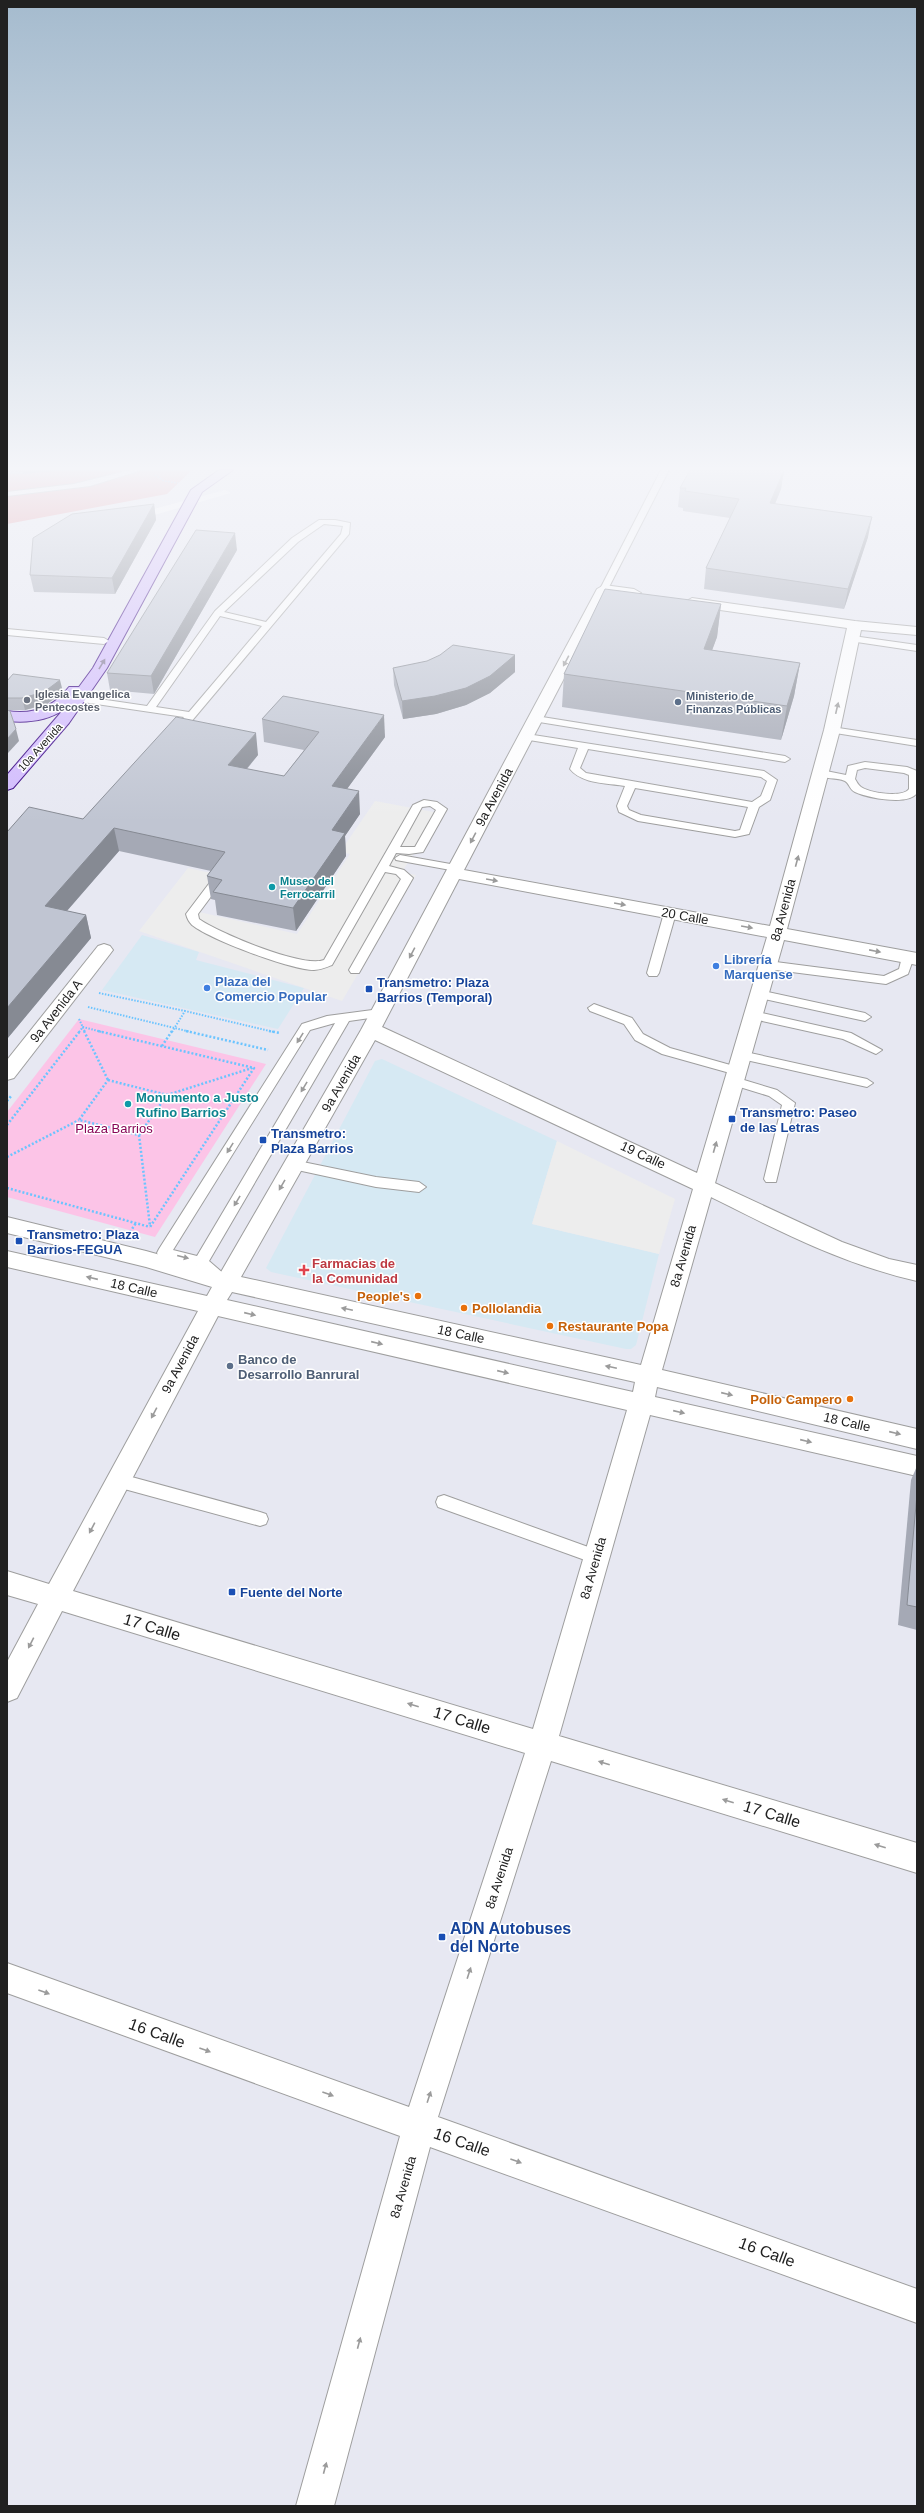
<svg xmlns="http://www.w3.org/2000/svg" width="924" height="2513" font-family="Helvetica,sans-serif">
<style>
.commercial{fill:#d6e9f3}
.park{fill:#fcc4e7}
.pitch{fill:#e4828b}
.parking{fill:#ededed}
.pier{fill:#fff}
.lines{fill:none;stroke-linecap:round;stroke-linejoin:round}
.service-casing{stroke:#9e9e9e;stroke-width:2}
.pedestrian-casing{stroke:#9e9e9e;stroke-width:2}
.minor-casing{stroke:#9e9e9e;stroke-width:2}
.secondary-casing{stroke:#340080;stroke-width:2}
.path-far2{stroke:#6bc4ff;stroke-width:1.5;stroke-dasharray:1.5 1.5;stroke-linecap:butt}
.path-far1{stroke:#6bc4ff;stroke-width:2;stroke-dasharray:1.5 1.5;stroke-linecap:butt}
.path{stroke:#6bc4ff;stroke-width:2.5;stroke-dasharray:2 2;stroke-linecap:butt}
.service{fill:#fff;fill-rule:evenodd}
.pedestrian{fill:#fff;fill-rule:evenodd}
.minor{fill:#fff;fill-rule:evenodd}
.secondary{fill:#d1bafd;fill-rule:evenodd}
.wall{fill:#a5a9b5}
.shaded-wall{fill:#868a93}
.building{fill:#c0c5d2;stroke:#868a93}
.oneway{fill:#9b9b9b}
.oneway2{fill:#796e8f}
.worship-dot{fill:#6b7280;stroke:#fff;stroke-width:1.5}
.service-dot{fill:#5c6f8a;stroke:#fff;stroke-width:1.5}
.culture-dot{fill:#0f9aa8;stroke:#fff;stroke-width:1.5}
.shop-dot{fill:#3f7fe0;stroke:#fff;stroke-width:1.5}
.transit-dot{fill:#1a4fb4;stroke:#fff;stroke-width:1.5}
.health-dot{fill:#e0444e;stroke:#fff;stroke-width:1.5}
.food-dot{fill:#e8710a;stroke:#fff;stroke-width:1.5}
.labels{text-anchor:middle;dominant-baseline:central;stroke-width:3;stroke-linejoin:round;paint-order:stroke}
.far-worship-label{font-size:11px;font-weight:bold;fill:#5b616d;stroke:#fff;text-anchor:start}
.far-service-label{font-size:11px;font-weight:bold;fill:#4e5e75;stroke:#fff;text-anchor:start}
.far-street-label{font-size:11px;fill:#212121;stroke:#fff}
.far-culture-label{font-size:11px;font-weight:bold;fill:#0d838f;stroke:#fff;text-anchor:start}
.street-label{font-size:13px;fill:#212121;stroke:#fff}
.shop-label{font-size:13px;font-weight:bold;fill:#366cbe;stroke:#fff;text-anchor:start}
.transit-label{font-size:13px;font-weight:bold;fill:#164399;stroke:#fff;text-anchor:start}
.culture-label{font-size:13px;font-weight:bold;fill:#0d838f;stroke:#fff;text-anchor:start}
.park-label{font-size:13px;fill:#880657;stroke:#fff}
.health-label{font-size:13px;font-weight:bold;fill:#be3a42;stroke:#fff;text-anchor:start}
.food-label{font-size:13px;font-weight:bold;fill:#c56008;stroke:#fff;text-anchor:end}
.service-label{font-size:13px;font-weight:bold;fill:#4e5e75;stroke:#fff;text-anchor:start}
.near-street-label{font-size:16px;fill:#212121;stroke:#fff}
.near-transit-label{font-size:16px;font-weight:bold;fill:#164399;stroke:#fff;text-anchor:start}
</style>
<rect width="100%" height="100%" fill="#e7e8f2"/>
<g class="commercial">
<polygon points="142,935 199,952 196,960 304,988 278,1029 102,990"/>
<polygon points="382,1059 557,1141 532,1224 659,1254 636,1345 631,1349 626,1349 271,1272 266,1268 375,1061"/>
</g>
<polygon class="park" points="79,1019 266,1064 155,1237 7,1197 7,1112"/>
<polygon class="pitch" points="7,470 192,470 167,494 7,524"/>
<g class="parking">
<polygon points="375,801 439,813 402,872 416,875 342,1001 139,931 188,868 225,876 199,912 297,934 350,854 340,852"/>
<polygon points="557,1141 675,1199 659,1254 532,1224"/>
</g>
<polygon class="pier" points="225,490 231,493 154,515 150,510"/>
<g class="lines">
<g class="service-casing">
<g id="service">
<polygon points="130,470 142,470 90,486 7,496 7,492 74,484"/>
<polygon points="661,470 669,470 608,589 601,591 600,589"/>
<path d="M319 520H335L350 523 349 534 180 735 171 733 184 717 76 701V697L79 696 147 706 215 611 292 538ZM324 524 343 526 341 534 266 622 224 612 298 542ZM220 616 262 626 189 712 156 707Z"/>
<polygon points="7,629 104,638 109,641 104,644 7,635"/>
<polygon points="853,636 917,645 917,651 850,641 848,639"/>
<polygon points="536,716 785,756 790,759 785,762 533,721 531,719"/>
<polygon points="832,727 917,740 917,746 829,732 829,728"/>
<path d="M527 734 764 771 777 780 770 800 759 807 749 834 735 837 638 821 619 812 617 806 625 786C607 783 582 784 570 769L578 748 523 739 522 737ZM588 749 761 777 767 781 761 796 752 802 586 773 580 768ZM635 788 748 807 740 830 735 831 641 815 629 810 627 806Z"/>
<path d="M865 762 907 767 917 771V793C908 806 868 798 855 792 850 790 849 783 845 781 837 777 822 780 816 773L821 770 846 775 848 766ZM865 768 904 773 909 775V789C903 798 869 793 861 787 858 785 857 782 855 779L857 770Z"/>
<path d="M424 800 437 802 447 809 423 852 409 854 396 853 389 866 404 870 413 878 359 973H351L349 970 401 879 396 874 385 872 332 965C327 967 320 970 314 970 291 970 211 940 192 925 189 922 187 918 186 914L214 877H222L224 879 198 914 199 919C219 933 302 968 324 960L413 805ZM430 806 436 810 415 847H400L422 807Z"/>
<polygon points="400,855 456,865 461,868 456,871 396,860 395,858"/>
<polygon points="670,910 676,913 659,973 657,976 649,976 647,973 664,913"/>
<polygon points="908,953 914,957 908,974 886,984 768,969 762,965 768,961 884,976 899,969 902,957"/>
<polygon points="759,990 865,1013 871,1017 865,1021 755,997 755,991"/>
<polygon points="594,1004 632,1018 643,1034 670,1048 741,1068 743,1071 737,1075 662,1054 635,1040 624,1024 590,1011 588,1008"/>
<path d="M380 1009 384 1010 386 1013 384 1016 349 1021 209 1261 231 1280 229 1284H219L197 1266 159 1257 157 1253 159 1249 302 1024 327 1016ZM335 1023 197 1256 173 1250 310 1030Z"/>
<polygon points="753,1011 851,1033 882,1050 876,1054 843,1039 749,1018 747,1015 749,1012"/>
<polygon points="741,1051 867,1079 873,1083 867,1087 737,1058 735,1055 737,1052"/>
<polygon points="734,1077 777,1090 795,1103 776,1182 766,1182 764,1179 782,1105 769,1096 730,1084 728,1081 730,1078"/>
<polygon points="293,1160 376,1177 419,1182 426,1187 419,1192 376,1187 288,1168 286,1165 288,1162"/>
<polygon points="117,1473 260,1512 266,1514 268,1519 266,1524 260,1526 117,1487 111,1485 109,1480 111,1475"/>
<polygon points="444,1495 602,1552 604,1557 602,1562 596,1564 438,1507 436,1502 438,1497"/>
</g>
</g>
<g class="pedestrian-casing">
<path id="pedestrian" d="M704 1178 842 1242 889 1259 917 1265V1281C838 1263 769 1226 697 1190L694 1185 697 1180Z"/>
</g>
<g class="minor-casing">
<g id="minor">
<path d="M604 585 634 589 641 593 634 597 608 594 464 870 770 926 824 730 847 628 692 606 685 602 692 598 855 621 917 627V635L861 630 840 730 787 929 917 953V965L784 940 662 1370 917 1429V1449L657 1387 655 1397 917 1456V1476L650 1415 559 1736 917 1843V1873L551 1761 438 2117 917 2289V2323L430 2147 334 2506H296L400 2136 7 1993V1963L409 2107 525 1753 62 1611 17 1698 7 1702V1662L38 1604 7 1595V1571L49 1584 198 1311 7 1267V1251L207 1296 212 1287 146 1267 7 1233V1217L146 1251 221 1272 361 1030 597 589ZM459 879 767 937 697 1173 382 1027ZM375 1040 693 1189 641 1365 241 1277ZM232 1292 635 1382 633 1392 227 1300ZM218 1316 627 1410 533 1729 73 1591Z"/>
<polygon points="104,944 110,946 113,950 110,954 14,1078 7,1080 7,1060 98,946"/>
</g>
</g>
<g class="secondary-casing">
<path id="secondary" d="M219 470H233L202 492 107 668 69 723 13 788 7 790V775L63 710C47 721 27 723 7 721V711C33 715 53 708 69 687H79L93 668 191 490Z"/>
</g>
<polyline class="path-far2" points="155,475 164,481 178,483"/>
<g class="path-far1">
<polyline points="99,993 185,1011"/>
<polyline points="88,1007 191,1032"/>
<polyline points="79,1019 85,1032"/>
<polyline points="79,1032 83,1027 102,1032"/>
<polyline points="172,1032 185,1011 274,1032"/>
</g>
<g class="path">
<polyline points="84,1031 108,1080"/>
<polyline points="98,1031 254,1068 150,1227"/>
<polyline points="186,1031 268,1050"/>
<polyline points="269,1031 280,1033"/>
<polyline points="162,1046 172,1031"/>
<polygon points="108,1080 167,1095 139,1135 79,1120"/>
<polyline points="167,1095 252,1068"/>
<polyline points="7,1101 12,1095"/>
<polyline points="7,1125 80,1031"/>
<polyline points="139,1135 150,1226"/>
<polyline points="7,1157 79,1120"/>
<polyline points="7,1188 150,1227"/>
<polyline points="130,1232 136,1223"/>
</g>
<use href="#service" class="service"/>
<use href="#pedestrian" class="pedestrian"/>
<use href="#minor" class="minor"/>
<use href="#secondary" class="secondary"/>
</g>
<g class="wall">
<polygon points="7,470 66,470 23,474 7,474"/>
<polygon points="784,470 781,489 775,504 868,537 844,609 704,589 706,568 730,518 683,511 683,508 678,507 680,488"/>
<polygon points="154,504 156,520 115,594 34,592 30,575"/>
<polygon points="237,550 154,694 110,690 107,673"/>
<polygon points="721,604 717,637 712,650 800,663 794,696 781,740 562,707 564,674"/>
<polygon points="515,655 515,672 490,693 466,705 436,714 403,719 394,685 393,668"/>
<polygon points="7,681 63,692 47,704 25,710 7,710"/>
<polygon points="262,719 385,737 347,789 360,814 345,836 346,856 296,931 217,915 215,900 211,899 207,876 211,871 119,851 67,911 86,915 91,938 7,1039 7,832 83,819 258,755 247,769 284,776 304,750 264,742"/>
<polygon points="917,1466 917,1630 898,1625 911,1480"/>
</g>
<g class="shaded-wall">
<polygon points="22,470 66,470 23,474"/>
<polygon points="784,470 781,489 767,523 770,503"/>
<polygon points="154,504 156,520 115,594 112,578"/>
<polygon points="872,517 868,537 844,609 848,589"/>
<polygon points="235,533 237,550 154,694 151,676"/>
<polygon points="721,604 717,637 700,683 704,649"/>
<polygon points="515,655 515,672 490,693 466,705 436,714 403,719 402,701"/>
<polygon points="800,663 794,696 781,740 787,706"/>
<polygon points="60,680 63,692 47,704 25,710 22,698"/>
<polygon points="384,715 385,737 333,808 332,786"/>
<polygon points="16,729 19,741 8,753 7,748 7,739"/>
<polygon points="256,733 258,755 231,787 228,765"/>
<polygon points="359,791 360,814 345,836 346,856 296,931 293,908 332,830"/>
<polygon points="114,828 119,851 51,929 45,906"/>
<polygon points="86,915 91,938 7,1039 7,1008"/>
</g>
<g class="building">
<polygon points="690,470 784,470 770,503 872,517 848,589 706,568 739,499 685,491 686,488 680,488"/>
<polygon points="154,504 112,578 30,575 33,538 72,514"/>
<polygon points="196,530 235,533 151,676 107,673"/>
<polygon points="605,589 721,604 704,649 800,663 787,706 564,674"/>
<polygon points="453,645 515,655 490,676 466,688 435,696 402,701 393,668 427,661 440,655"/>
<polygon points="13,674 60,680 44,692 22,698 7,698 7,681"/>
<polygon points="283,696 384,715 332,786 359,791 332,830 345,833 293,908 213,892 222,880 207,876 225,852 114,828 45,906 86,915 7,1008 7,832 29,807 83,819 176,717 256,733 228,765 284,776 319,732 262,719"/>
<polygon points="7,710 10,711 16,729 7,739"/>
<polygon points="917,1494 917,1607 907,1605"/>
</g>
<defs><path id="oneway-solid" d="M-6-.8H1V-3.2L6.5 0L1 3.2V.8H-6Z"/></defs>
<g class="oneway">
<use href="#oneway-solid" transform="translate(566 661) rotate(118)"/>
<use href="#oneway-solid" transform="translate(837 708) rotate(-77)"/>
<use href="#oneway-solid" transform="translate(473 838) rotate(118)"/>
<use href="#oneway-solid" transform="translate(797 861) rotate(-75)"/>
<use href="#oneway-solid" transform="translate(492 880) rotate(10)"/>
<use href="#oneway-solid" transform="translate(620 904) rotate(10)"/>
<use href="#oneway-solid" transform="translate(747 927) rotate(10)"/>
<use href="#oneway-solid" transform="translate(875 951) rotate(11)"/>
<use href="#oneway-solid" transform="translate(412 953) rotate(118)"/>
<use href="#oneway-solid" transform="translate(300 1038) rotate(122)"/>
<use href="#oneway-solid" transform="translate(304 1087) rotate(121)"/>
<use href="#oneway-solid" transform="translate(715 1147) rotate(-74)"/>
<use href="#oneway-solid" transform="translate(230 1148) rotate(122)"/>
<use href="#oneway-solid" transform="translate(282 1185) rotate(120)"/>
<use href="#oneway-solid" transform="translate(237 1201) rotate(121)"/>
<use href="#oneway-solid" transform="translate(183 1257) rotate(14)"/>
<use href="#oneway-solid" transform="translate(92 1278) rotate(-167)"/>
<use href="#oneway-solid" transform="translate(347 1309) rotate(-168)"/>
<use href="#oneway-solid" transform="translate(250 1314) rotate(13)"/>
<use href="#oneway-solid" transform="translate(377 1343) rotate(13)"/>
<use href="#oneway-solid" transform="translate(611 1367) rotate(-168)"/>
<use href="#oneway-solid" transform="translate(503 1372) rotate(13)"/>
<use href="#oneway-solid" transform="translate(727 1394) rotate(13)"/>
<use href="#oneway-solid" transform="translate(679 1412) rotate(13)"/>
<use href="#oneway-solid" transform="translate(154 1413) rotate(118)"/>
<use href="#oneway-solid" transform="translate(895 1433) rotate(13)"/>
<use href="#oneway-solid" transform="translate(806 1441) rotate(13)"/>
<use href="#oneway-solid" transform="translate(92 1528) rotate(118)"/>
<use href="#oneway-solid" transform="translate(31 1643) rotate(117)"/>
<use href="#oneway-solid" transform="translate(413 1705) rotate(-163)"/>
<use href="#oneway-solid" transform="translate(604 1763) rotate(-163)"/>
<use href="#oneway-solid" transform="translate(728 1801) rotate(-163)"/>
<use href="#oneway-solid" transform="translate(880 1846) rotate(-163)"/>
<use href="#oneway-solid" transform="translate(469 1973) rotate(-72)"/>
<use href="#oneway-solid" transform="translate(44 1992) rotate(20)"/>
<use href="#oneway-solid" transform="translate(205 2050) rotate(20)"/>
<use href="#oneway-solid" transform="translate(328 2094) rotate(20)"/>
<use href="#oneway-solid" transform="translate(429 2097) rotate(-72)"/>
<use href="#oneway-solid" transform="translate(516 2161) rotate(20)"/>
<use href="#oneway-solid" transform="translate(359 2343) rotate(-75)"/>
<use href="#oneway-solid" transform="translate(325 2468) rotate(-75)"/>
</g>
<use class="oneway2" href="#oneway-solid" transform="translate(102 664) rotate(-59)"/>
<linearGradient id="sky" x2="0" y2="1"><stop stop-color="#a5bbce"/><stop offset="0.57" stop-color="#f4f5f9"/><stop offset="1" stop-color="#f4f5f9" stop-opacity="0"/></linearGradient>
<rect width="924" height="822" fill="url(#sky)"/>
<circle class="worship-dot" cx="27" cy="700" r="4"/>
<g class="service-dot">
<circle cx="678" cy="702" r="4"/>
<circle cx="230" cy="1366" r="4"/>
</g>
<g class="culture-dot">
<circle cx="272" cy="887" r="4"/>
<circle cx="128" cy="1104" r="4"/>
</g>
<g class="shop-dot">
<circle cx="716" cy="966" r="4"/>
<circle cx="207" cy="988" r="4"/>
</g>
<g class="transit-dot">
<rect x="365" y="985" width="8" height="8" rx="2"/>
<rect x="728" y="1115" width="8" height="8" rx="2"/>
<rect x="259" y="1136" width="8" height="8" rx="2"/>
<rect x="15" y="1237" width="8" height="8" rx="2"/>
<rect x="228" y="1588" width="8" height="8" rx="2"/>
<rect x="438" y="1933" width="8" height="8" rx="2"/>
</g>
<path class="health-dot" d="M302 1264h4v4h4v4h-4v4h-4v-4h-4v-4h4z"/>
<g class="food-dot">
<circle cx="418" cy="1296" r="4"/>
<circle cx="464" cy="1308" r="4"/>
<circle cx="550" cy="1326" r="4"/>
<circle cx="850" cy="1399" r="4"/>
</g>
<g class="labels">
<g class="far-worship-label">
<text x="35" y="694">Iglesia Evangelica<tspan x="35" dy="13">Pentecostes</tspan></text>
</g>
<g class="far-service-label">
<text x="686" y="696">Ministerio de<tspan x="686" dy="13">Finanzas Públicas</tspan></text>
</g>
<g class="far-street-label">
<text transform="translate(40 747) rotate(-48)">10a Avenida</text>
</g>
<g class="far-culture-label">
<text x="280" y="881">Museo del<tspan x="280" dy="13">Ferrocarril</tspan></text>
</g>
<g class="street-label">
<text transform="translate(494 797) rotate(-62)">9a Avenida</text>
<text transform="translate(783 910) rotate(-75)">8a Avenida</text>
<text transform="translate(685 916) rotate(10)">20 Calle</text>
<text transform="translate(56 1011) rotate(-52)">9a Avenida A</text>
<text transform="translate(341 1083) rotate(-60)">9a Avenida</text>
<text transform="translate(643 1155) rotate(25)">19 Calle</text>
<text transform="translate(683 1256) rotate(-74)">8a Avenida</text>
<text transform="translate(134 1288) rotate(13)">18 Calle</text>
<text transform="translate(461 1334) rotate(12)">18 Calle</text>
<text transform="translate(180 1364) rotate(-62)">9a Avenida</text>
<text transform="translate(847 1422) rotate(13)">18 Calle</text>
<text transform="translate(593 1568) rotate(-74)">8a Avenida</text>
<text transform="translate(499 1878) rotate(-72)">8a Avenida</text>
<text transform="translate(403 2187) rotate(-74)">8a Avenida</text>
</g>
<g class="shop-label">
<text x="724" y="959">Librería<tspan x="724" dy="15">Marquense</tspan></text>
<text x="215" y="981">Plaza del<tspan x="215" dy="15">Comercio Popular</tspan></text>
</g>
<g class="transit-label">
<text x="377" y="982">Transmetro: Plaza<tspan x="377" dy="15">Barrios (Temporal)</tspan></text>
<text x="740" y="1112">Transmetro: Paseo<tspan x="740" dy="15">de las Letras</tspan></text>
<text x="271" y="1133">Transmetro:<tspan x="271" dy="15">Plaza Barrios</tspan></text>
<text x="27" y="1234">Transmetro: Plaza<tspan x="27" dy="15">Barrios-FEGUA</tspan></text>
<text x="240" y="1592">Fuente del Norte</text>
</g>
<g class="culture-label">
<text x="136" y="1097">Monumento a Justo<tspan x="136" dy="15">Rufino Barrios</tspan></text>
</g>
<g class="park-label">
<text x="114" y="1128">Plaza Barrios</text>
</g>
<g class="health-label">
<text x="312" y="1263">Farmacias de<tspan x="312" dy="15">la Comunidad</tspan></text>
</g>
<g class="food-label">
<text x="410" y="1296">People's</text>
<text x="472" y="1308" text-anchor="start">Pollolandia</text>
<text x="558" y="1326" text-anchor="start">Restaurante Popa</text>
<text x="842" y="1399">Pollo Campero</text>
</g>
<g class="service-label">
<text x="238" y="1359">Banco de<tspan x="238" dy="15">Desarrollo Banrural</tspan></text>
</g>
<g class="near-street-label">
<text transform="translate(152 1627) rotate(17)">17 Calle</text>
<text transform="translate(462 1720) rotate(17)">17 Calle</text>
<text transform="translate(772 1814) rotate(17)">17 Calle</text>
<text transform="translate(157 2033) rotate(20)">16 Calle</text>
<text transform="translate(462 2142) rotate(19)">16 Calle</text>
<text transform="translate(767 2252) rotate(20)">16 Calle</text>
</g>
<g class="near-transit-label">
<text x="450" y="1928">ADN Autobuses<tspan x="450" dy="18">del Norte</tspan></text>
</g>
</g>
<rect width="924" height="2513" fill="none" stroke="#212121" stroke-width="16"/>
</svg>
